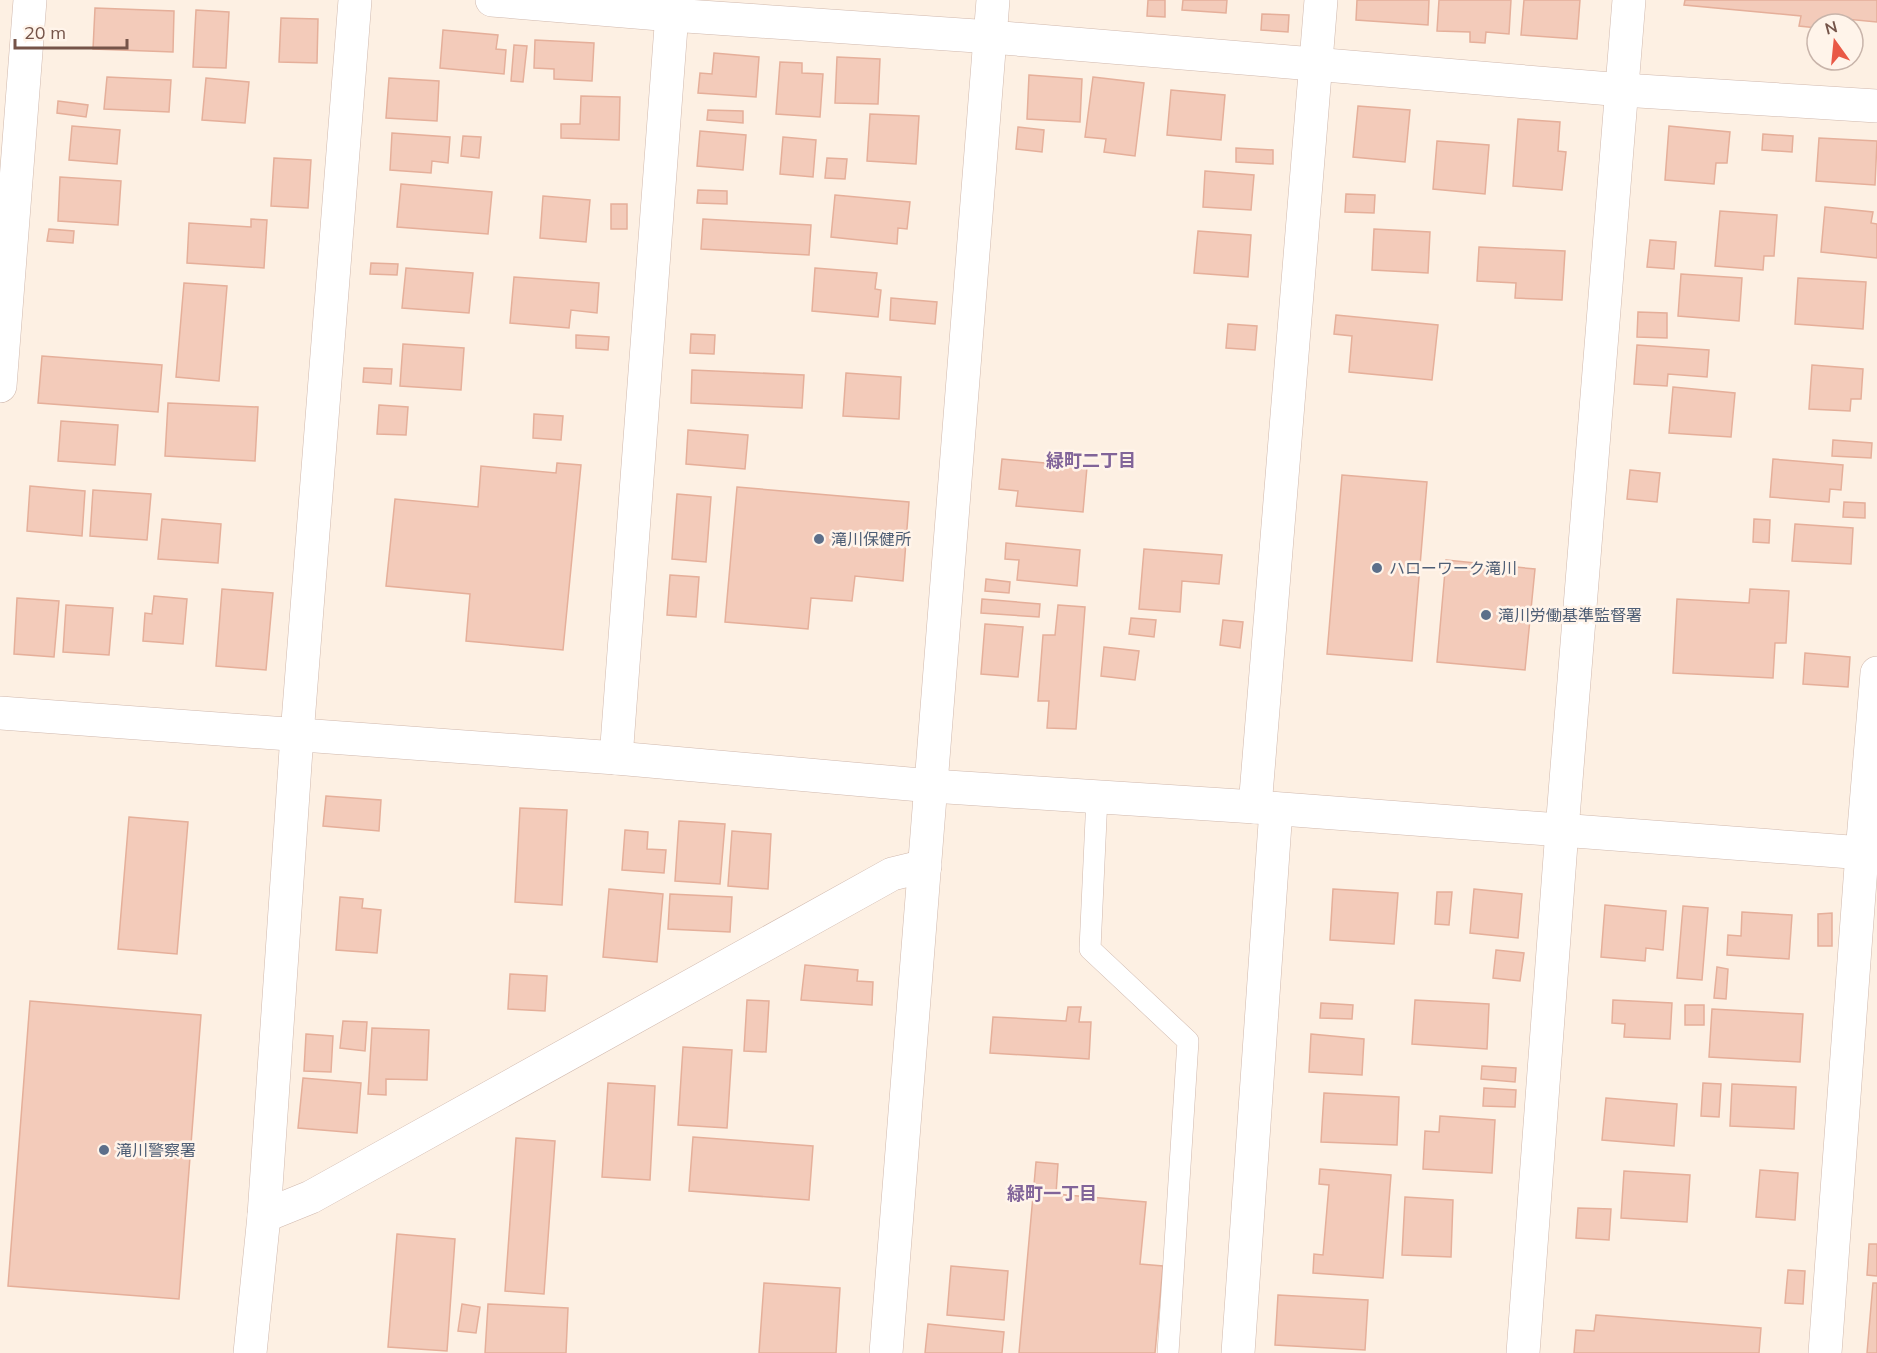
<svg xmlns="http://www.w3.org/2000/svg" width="1877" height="1353" font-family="Mulish,'Noto Sans JP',sans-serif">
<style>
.building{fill:#f3cbba;stroke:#e5af9a;stroke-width:1.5}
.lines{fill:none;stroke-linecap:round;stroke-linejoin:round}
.service-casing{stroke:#d0b8ad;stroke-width:22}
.minor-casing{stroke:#d0b8ad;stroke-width:34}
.tertiary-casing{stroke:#d0b8ad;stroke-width:34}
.service{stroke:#fff;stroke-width:21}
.minor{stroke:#fff;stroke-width:33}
.tertiary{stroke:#fff;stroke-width:33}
.service-dot{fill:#5c6f8a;stroke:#fff4ea;stroke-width:2}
.labels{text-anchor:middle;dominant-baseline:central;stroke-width:5;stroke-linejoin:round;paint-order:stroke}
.service-label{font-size:16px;fill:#4e5e75;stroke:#fff4ea;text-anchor:start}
.neighbourhood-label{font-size:18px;font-weight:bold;fill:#816499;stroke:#fff4ea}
</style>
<rect width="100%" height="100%" fill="#fdf0e3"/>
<g class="building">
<polygon points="1148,0 1165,0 1165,17 1147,16"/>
<polygon points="1183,0 1227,0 1226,13 1182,10"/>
<polygon points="1357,0 1429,0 1428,25 1356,20"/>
<polygon points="1439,0 1511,0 1509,34 1486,32 1485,43 1470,42 1470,32 1437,31"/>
<polygon points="1524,0 1580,0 1577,39 1521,35"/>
<polygon points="1685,0 1877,0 1877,22 1846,19 1846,24 1817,24 1817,28 1799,26 1801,16 1684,5"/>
<polygon points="95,8 174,11 173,52 93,49"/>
<polygon points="196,10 229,12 226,68 193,67"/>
<polygon points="1262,14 1289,15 1288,32 1261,30"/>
<polygon points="281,18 318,19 317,63 279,62"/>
<polygon points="443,30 498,35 496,49 506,50 504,74 440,68"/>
<polygon points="535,40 594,43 592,81 554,79 554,69 534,68"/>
<polygon points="514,45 527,46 523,82 511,81"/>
<polygon points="714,53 759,57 756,97 698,93 700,73 712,74"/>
<polygon points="837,57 880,59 878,104 835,103"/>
<polygon points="780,62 802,63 802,73 823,74 820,117 776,114"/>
<polygon points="1029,75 1082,79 1080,122 1027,119"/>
<polygon points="107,77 171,80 169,112 104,109"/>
<polygon points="1093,77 1144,83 1135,156 1104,152 1106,139 1085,137"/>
<polygon points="206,78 249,82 245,123 202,120"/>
<polygon points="389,78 439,81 437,121 386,118"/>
<polygon points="1171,90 1225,95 1221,140 1167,135"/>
<polygon points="581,96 620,97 619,140 561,138 561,124 580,124"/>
<polygon points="58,101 88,105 86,117 57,113"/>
<polygon points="1358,106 1410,110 1405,162 1353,157"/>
<polygon points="708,110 743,111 743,123 707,120"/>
<polygon points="870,114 919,116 916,164 867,161"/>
<polygon points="1518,119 1560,122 1558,151 1566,152 1562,190 1513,186"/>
<polygon points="72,126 120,130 117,164 69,160"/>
<polygon points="1669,126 1730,132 1727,163 1716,163 1714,184 1665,180"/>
<polygon points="1018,127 1044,130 1042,152 1016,149"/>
<polygon points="700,131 746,135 743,170 697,166"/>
<polygon points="392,133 450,137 448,163 432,161 431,173 390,170"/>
<polygon points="1763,134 1793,136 1792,152 1762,150"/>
<polygon points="463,136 481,137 479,158 461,156"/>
<polygon points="783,137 816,140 813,177 780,174"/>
<polygon points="1819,138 1877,141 1875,185 1816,181"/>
<polygon points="1437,141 1489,145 1485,194 1433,189"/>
<polygon points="1236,148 1273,150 1273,164 1236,162"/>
<polygon points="274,158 311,160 308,208 271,206"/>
<polygon points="827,158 847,159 845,179 825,178"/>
<polygon points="1205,171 1254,175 1251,210 1203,207"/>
<polygon points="60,177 121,181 118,225 58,221"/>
<polygon points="401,184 492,192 488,234 397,227"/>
<polygon points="698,190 727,191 727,204 697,203"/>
<polygon points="1346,194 1375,195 1374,213 1345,212"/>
<polygon points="835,195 910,202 907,229 898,228 897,244 831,237"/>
<polygon points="543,196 590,200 586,242 540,238"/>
<rect x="611" y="204" width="16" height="25"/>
<polygon points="1825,207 1873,212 1871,223 1877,224 1877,258 1821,252"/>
<polygon points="1720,211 1777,215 1774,256 1764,256 1763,270 1715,266"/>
<polygon points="251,219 267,220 264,268 187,263 189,223 251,227"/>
<polygon points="703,219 811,225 809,255 701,249"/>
<polygon points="49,229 74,231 73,243 47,241"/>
<polygon points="1374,229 1430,232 1428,273 1372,270"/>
<polygon points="1198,231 1251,235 1248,277 1194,273"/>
<polygon points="1650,240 1676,242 1674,269 1647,267"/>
<polygon points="1479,247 1565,251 1562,300 1515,298 1516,283 1477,281"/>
<polygon points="371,263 398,264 397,275 370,274"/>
<polygon points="406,268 473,273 469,313 402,308"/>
<polygon points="815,268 877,273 875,289 881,290 878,317 812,311"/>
<polygon points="1681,274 1742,278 1739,321 1678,316"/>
<polygon points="514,277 599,283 597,313 571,310 569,328 510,323"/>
<polygon points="1798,278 1866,282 1863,329 1795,324"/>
<polygon points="184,283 227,286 219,381 176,377"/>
<polygon points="891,298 937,302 935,324 890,320"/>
<polygon points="1638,312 1667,313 1667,338 1637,337"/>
<polygon points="1336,315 1438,325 1432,380 1349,372 1352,336 1334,334"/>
<polygon points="1228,324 1257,326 1255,350 1226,348"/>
<polygon points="691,334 715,335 714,354 690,353"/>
<polygon points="576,335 609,337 608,350 576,348"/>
<polygon points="403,344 464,348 461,390 400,386"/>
<polygon points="1637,345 1709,350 1707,377 1668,374 1667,386 1634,384"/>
<polygon points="42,356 162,365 158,412 38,403"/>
<polygon points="1812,365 1863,369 1861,399 1851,399 1850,411 1809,409"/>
<polygon points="364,368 392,369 391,384 363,382"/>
<polygon points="692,370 804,375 802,408 691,403"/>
<polygon points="846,373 901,377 899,419 843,416"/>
<polygon points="1673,387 1735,393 1731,437 1669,433"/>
<polygon points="168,403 258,407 255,461 165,456"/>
<polygon points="379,405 408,407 406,435 377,434"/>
<polygon points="534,414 563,416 561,440 533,438"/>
<polygon points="61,421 118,425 115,465 58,461"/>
<polygon points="688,430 748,435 745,469 686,464"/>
<polygon points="1833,440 1872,443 1871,458 1832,456"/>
<polygon points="1002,459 1087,467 1083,512 1016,506 1018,491 999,489"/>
<polygon points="1773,459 1843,465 1841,490 1830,489 1829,502 1770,497"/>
<polygon points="557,463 581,465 563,650 466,641 470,594 386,586 395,499 478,507 481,466 556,473"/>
<polygon points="1630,470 1660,473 1657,502 1627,499"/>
<polygon points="1342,475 1427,482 1412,661 1327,654"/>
<polygon points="30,486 85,491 82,536 27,531"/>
<polygon points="737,487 909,502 903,581 855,576 852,601 811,598 808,629 725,622"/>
<polygon points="93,490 151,494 147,540 90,536"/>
<polygon points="677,494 711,497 706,562 672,559"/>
<polygon points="1844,502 1865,503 1865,518 1843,517"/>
<polygon points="162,519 221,524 218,563 158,559"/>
<polygon points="1754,519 1770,520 1769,543 1753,542"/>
<polygon points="1795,524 1853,528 1851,564 1792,561"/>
<polygon points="1006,543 1080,550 1077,586 1017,580 1019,560 1005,559"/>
<polygon points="1144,549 1222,555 1219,584 1182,581 1180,612 1139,609"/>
<polygon points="1446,560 1535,569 1525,670 1437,662"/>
<polygon points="670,575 699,577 696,617 667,615"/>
<polygon points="986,579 1010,582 1009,593 985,591"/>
<polygon points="222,589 273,593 266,670 216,666"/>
<polygon points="1750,589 1789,591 1786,643 1775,643 1773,678 1673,673 1677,599 1749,603"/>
<polygon points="154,596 187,599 183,644 143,641 145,613 152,614"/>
<polygon points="17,598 59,601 54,657 14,654"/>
<polygon points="982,599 1040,604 1039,617 981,613"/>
<polygon points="66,605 113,608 109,655 63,652"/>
<polygon points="1058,605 1085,607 1076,729 1047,728 1049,701 1038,701 1043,635 1055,635"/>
<polygon points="1131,618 1156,620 1154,637 1129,634"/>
<polygon points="1223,620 1243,622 1240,648 1220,645"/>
<polygon points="985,624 1023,627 1018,677 981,674"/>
<polygon points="1104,647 1139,651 1135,680 1101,676"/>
<polygon points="1805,653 1850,657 1848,687 1803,684"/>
<polygon points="326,796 381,800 379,831 323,826"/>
<polygon points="520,808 567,810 562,905 515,902"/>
<polygon points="129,817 188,822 177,954 118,949"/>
<polygon points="679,821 725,824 720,884 675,881"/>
<polygon points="625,830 648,832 647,849 666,850 664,873 622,870"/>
<polygon points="732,831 771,834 768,889 728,886"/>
<polygon points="609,889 663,894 657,962 603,957"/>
<polygon points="1333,889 1398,893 1394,944 1330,940"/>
<polygon points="1474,889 1522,894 1518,938 1470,933"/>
<polygon points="1437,892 1452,892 1449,925 1435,924"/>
<polygon points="670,894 732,897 730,932 668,929"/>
<polygon points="340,897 363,899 362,908 381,910 377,953 336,950"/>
<polygon points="1605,905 1666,911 1663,950 1646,948 1645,961 1601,957"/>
<polygon points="1683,906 1708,908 1702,980 1677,978"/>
<polygon points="1742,912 1792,915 1789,959 1727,955 1728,935 1741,936"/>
<polygon points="1832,913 1832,946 1818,946 1818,914"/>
<polygon points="1496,950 1524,953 1520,981 1493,978"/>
<polygon points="805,965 858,970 857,981 873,982 872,1005 801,1000"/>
<polygon points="1717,967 1728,969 1726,999 1714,998"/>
<polygon points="510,974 547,976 545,1011 508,1009"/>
<polygon points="747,1000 769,1001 766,1052 744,1051"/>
<polygon points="1415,1000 1489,1004 1487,1049 1412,1044"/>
<polygon points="1613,1000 1672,1003 1670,1039 1624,1037 1625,1024 1612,1023"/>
<polygon points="30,1001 201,1015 179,1299 8,1286"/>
<polygon points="1321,1003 1353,1005 1352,1019 1320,1018"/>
<rect x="1685" y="1005" width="19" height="20"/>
<polygon points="1068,1007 1081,1007 1079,1022 1091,1022 1089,1059 990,1053 993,1017 1066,1021"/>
<polygon points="1712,1009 1803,1014 1800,1062 1709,1057"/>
<polygon points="343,1021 367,1022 365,1051 340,1048"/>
<polygon points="372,1028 429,1030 427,1080 386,1079 386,1095 368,1094"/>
<polygon points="306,1034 333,1036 331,1072 304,1071"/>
<polygon points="1311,1034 1364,1039 1362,1075 1309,1072"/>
<polygon points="683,1047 732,1050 727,1128 678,1125"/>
<polygon points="1482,1066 1516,1068 1515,1082 1481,1079"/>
<polygon points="303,1078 361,1083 357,1133 298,1128"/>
<polygon points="608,1083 655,1086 650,1180 602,1177"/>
<polygon points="1703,1083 1721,1084 1719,1117 1701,1116"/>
<polygon points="1732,1084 1796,1087 1794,1129 1730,1126"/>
<polygon points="1484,1088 1516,1090 1515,1107 1483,1106"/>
<polygon points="1324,1093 1399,1097 1397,1145 1321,1142"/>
<polygon points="1606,1098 1677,1104 1674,1146 1602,1140"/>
<polygon points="1440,1116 1495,1120 1492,1173 1423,1169 1425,1131 1439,1132"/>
<polygon points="693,1137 813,1146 809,1200 689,1191"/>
<polygon points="516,1138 555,1141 544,1294 505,1291"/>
<polygon points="1036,1162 1058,1164 1056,1194 1146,1202 1140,1264 1163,1266 1155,1353 1019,1353"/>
<polygon points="1320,1169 1391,1175 1383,1278 1313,1273 1314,1254 1323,1255 1329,1185 1319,1184"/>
<polygon points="1760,1170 1798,1173 1795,1220 1756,1217"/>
<polygon points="1624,1171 1690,1175 1687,1222 1621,1218"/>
<polygon points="1405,1197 1453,1200 1451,1257 1402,1255"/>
<polygon points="1578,1208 1611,1209 1609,1240 1576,1238"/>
<polygon points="397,1234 455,1239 447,1351 388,1347"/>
<polygon points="1869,1244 1877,1244 1877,1276 1867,1275"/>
<polygon points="951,1266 1008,1271 1004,1320 947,1315"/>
<polygon points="1788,1270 1805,1271 1803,1304 1785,1303"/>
<polygon points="764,1283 840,1288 836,1353 759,1353"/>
<polygon points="1873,1283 1877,1283 1877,1353 1867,1353"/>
<polygon points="1278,1295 1368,1300 1365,1350 1275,1345"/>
<polygon points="462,1304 480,1307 476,1333 458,1331"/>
<polygon points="488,1304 568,1308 566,1353 485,1353"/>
<polygon points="1596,1315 1761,1328 1759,1353 1574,1353 1576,1330 1594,1331"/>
<polygon points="928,1324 1004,1332 1002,1353 925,1353"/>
</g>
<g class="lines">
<g class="service-casing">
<polyline id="service" points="1097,797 1090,949 1188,1041 1168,1353"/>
</g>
<g class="minor-casing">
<g id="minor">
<polyline points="492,0 672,15 991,37 1623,90 1877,106"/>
<polyline points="0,386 30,0"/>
<polyline points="616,758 673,0"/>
<polyline points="1255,807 1321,0"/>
<polyline points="264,1216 311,1197 892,874 925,866"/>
<polyline points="250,1353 264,1216 297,735 355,0"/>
<polyline points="886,1353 993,0"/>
<polyline points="1238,1353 1276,809"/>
<polyline points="1523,1353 1562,830 1629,0"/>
<polyline points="1825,1353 1862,853 1877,673"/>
</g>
</g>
<g class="tertiary-casing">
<polyline id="tertiary" points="0,713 616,758 932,786 1255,807 1877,854"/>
</g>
<use href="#service" class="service"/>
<use href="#minor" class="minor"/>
<use href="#tertiary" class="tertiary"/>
</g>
<g class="service-dot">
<circle cx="819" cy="539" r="6"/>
<circle cx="1377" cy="568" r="6"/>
<circle cx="1486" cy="615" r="6"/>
<circle cx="104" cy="1150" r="6"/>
</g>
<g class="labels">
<g class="service-label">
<text x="831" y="539">滝川保健所</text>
<text x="1389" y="568">ハローワーク滝川</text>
<text x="1498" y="615">滝川労働基準監督署</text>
<text x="116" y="1150">滝川警察署</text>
</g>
<g class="neighbourhood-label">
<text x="1091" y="460">緑町二丁目</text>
<text x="1052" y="1193">緑町一丁目</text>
</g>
</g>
<g transform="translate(1835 42) rotate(345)"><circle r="28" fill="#fff4ea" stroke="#c8b4aa" stroke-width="1.5"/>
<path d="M0-4.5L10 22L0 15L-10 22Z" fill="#e95946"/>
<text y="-9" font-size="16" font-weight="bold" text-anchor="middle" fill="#755449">N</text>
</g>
<path d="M15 39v9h112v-9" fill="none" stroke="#755449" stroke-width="3"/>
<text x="24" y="39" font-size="18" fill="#755449" stroke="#fff4ea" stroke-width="4.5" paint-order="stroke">20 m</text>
</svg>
